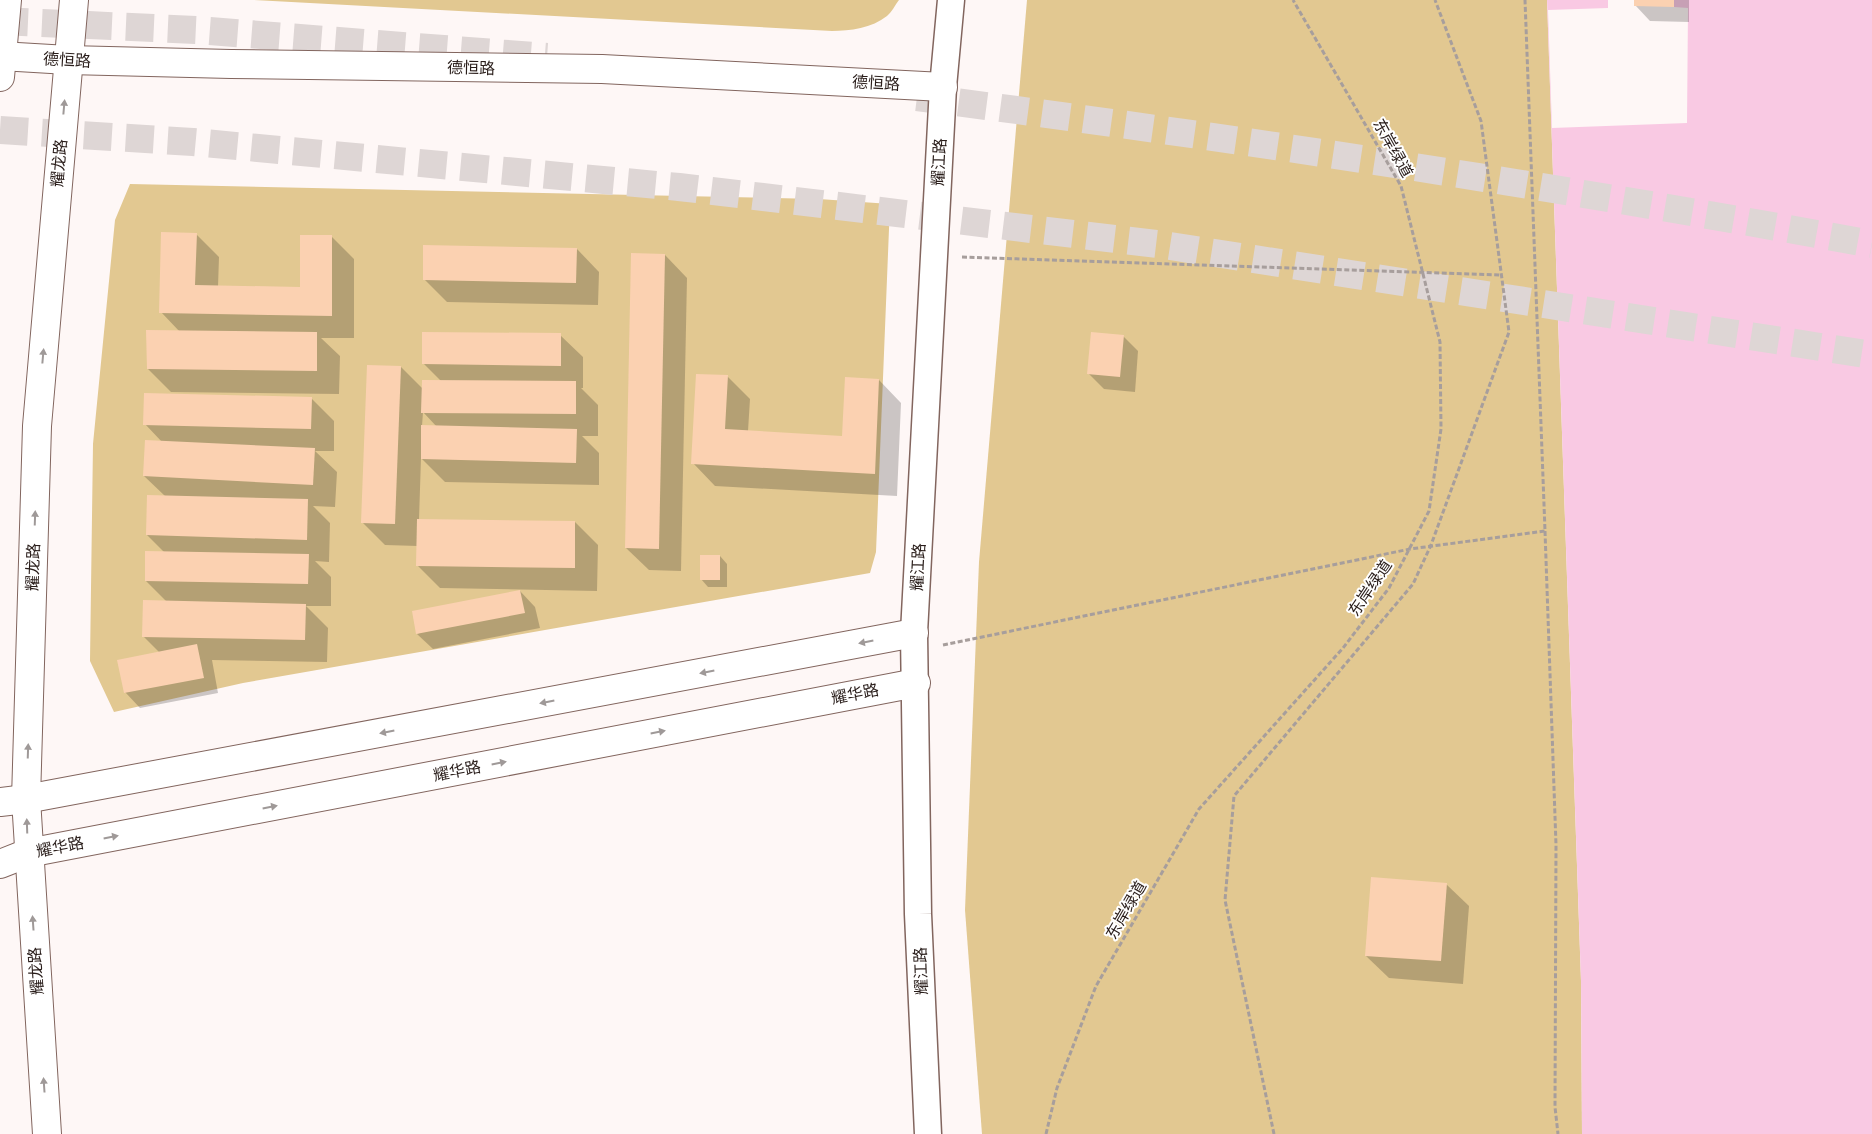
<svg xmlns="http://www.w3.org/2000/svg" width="1872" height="1134" font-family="Raleway,'Noto Sans SC',sans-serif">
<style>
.green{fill:#e2c891}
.water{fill:#f9c9e3}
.pier{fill:#fef7f6}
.shadow{fill:#0003;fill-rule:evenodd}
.building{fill:#fbd1b1}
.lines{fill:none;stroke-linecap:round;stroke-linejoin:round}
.secondary-tunnel{stroke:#ded6d5;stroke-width:28;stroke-dasharray:28 14;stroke-linecap:butt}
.street-casing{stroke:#82655e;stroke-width:29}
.secondary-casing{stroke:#82655e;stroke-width:30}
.primary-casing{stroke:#82655e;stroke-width:30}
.path{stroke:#a79e9c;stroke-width:3;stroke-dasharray:5 2.5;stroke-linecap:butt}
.street{stroke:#fff;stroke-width:26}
.secondary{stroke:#fff;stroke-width:28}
.primary{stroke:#fff;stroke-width:28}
.oneway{fill:#9f9998}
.labels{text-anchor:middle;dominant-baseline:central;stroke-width:4;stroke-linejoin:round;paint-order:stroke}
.street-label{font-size:16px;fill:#291d1a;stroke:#fff}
</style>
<rect width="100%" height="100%" fill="#fef7f6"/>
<g class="green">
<path d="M254 0H899C895 5 892 12 887 16 872 28 850 31 832 31Z"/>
<polygon points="1027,0 1547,0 1581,981 1582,1134 982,1134 965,910 979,562"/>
<polygon points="130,184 819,199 890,204 876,552 870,573 243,683 114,712 90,661 93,444 115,220"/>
</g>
<polygon class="water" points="1547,0 1872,0 1872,1134 1582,1134 1581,981"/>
<polygon class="pier" points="1608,0 1674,0 1674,7 1688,8 1687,123 1552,128 1548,10 1608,8"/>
<g class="shadow">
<polygon points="1635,0 1689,0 1689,22 1650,21 1635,5"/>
<polygon points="196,234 219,257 218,287 301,288 331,236 354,259 354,338 321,338 340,356 339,394 171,392 148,369 180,332 161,312"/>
<polygon points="577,249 599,272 598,305 447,302 424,279"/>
<polygon points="665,255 687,278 681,571 649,570 626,548"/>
<path d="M560 335 583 357V388H581L598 405V436H582L599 453V485L445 482 421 458 419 520 575 522 598 545 597 591 440 588 418 566V546L385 545 362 522 401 367 423 389 441 381 424 364ZM423 412 437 427 422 426Z"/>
<polygon points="1123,336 1138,351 1135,392 1104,389 1089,374"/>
<polygon points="727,376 750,399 748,431 843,437 879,380 901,403 897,496 715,486 693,463"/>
<polygon points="311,398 334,421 334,451 315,451 337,472 335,507 313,506 330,523 329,562 315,561 331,577 331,606 306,606 328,628 327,662 212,660 218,693 140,708 125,692 160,653 143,636 167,602 146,581 164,552 147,535 165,496 144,476 162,442 145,424"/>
<polygon points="720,556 727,564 727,587 708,587 701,579"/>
<polygon points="520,591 535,607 540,628 433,649 417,634"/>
<polygon points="1446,884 1469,906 1463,984 1389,978 1366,956"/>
</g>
<g class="building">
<polygon points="1634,0 1674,0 1674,7 1634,6"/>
<polygon points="161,232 197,233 195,285 300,287 300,235 332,235 332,316 159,313"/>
<polygon points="423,245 577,248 576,283 423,280"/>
<polygon points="631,253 665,254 659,549 625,548"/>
<polygon points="146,330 317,332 317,371 147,369"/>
<polygon points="422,332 561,333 561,366 422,364"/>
<polygon points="1091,332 1124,335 1120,377 1087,374"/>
<polygon points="367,365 401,366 395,524 361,523"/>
<polygon points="696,374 728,375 725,429 842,436 845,377 879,379 875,474 691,464"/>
<polygon points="422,380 576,381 576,414 421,413"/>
<polygon points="144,393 312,397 311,429 143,425"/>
<polygon points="421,425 577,429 576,463 421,459"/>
<polygon points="145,440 315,448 313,485 143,476"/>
<polygon points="147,495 308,499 307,540 146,535"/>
<polygon points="417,519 575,521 575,568 416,566"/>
<polygon points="145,551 309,554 308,584 145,581"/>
<rect x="700" y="555" width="20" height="25"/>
<polygon points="520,590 525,613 416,634 412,611"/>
<polygon points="143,600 306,604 305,640 142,637"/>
<polygon points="197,644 204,678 124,693 117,660"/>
<polygon points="1371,877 1447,883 1441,961 1365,956"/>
</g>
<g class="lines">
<g class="secondary-tunnel">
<polyline points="0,21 196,30 547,57"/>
<path d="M917 97C1237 138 1555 186 1872 244"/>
<polyline points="0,130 193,142 679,187 1157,244 1872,355"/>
</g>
<g class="street-casing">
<polyline id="street" points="928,1134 918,914 914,633 943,87 951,0"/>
</g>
<g class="secondary-casing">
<g id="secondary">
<polyline points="0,56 68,60 231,64 602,69 943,87"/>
<polyline points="0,802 26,799 914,633"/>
<polyline points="0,864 28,853 916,683"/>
</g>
</g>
<g class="primary-casing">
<g id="primary">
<polyline points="0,77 7,0"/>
<polyline points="47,1134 26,799 37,426 74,0"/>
</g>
</g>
<g class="path">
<polyline points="962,257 1502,275"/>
<polyline points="1545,531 1556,845 1555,1107 1558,1134"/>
<polyline points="943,645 1410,549 1545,531 1525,0"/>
<polyline points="1046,1134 1057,1088 1096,986 1199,809 1343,648 1389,588 1429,511 1441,429 1440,342 1401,186 1293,0"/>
<polyline points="1274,1134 1225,900 1234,796 1413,584 1431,545 1509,332 1481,121 1435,0"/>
</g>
<use href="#street" class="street"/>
<use href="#secondary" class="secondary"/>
<use href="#primary" class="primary"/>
</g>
<defs><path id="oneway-solid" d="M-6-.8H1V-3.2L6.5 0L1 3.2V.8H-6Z" transform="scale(1.25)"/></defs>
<g class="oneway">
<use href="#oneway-solid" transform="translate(64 107) rotate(-85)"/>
<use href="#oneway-solid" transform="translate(43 356) rotate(-85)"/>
<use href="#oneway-solid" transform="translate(35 518) rotate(-88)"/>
<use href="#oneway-solid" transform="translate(866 642) rotate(169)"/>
<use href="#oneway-solid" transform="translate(707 672) rotate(169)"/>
<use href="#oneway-solid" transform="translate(547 702) rotate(169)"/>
<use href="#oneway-solid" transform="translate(387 732) rotate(169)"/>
<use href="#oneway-solid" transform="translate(658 732) rotate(-11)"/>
<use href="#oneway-solid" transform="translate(28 751) rotate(-88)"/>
<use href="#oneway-solid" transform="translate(499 763) rotate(-11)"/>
<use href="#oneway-solid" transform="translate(270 807) rotate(-11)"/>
<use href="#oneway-solid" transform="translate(27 826) rotate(-92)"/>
<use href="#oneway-solid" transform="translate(111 837) rotate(-11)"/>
<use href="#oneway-solid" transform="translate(33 923) rotate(-94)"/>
<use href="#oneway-solid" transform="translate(44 1085) rotate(-94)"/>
</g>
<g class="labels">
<g class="street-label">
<text transform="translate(67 60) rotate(3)">德恒路</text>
<text transform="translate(471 68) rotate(1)">德恒路</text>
<text transform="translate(876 83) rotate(3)">德恒路</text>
<text transform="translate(1393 148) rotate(61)">东岸绿道</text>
<text transform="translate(939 162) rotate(-87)">耀江路</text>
<text transform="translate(59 163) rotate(-85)">耀龙路</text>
<text transform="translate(33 567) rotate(-88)">耀龙路</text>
<text transform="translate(918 567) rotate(-87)">耀江路</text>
<text transform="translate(1370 588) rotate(-56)">东岸绿道</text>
<text transform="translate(855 694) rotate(-11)">耀华路</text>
<text transform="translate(457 771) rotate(-11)">耀华路</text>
<text transform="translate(60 847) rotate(-11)">耀华路</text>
<text transform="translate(1126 910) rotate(-60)">东岸绿道</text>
<text transform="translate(36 971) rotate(-94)">耀龙路</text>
<text transform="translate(921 971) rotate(-92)">耀江路</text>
</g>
</g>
</svg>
